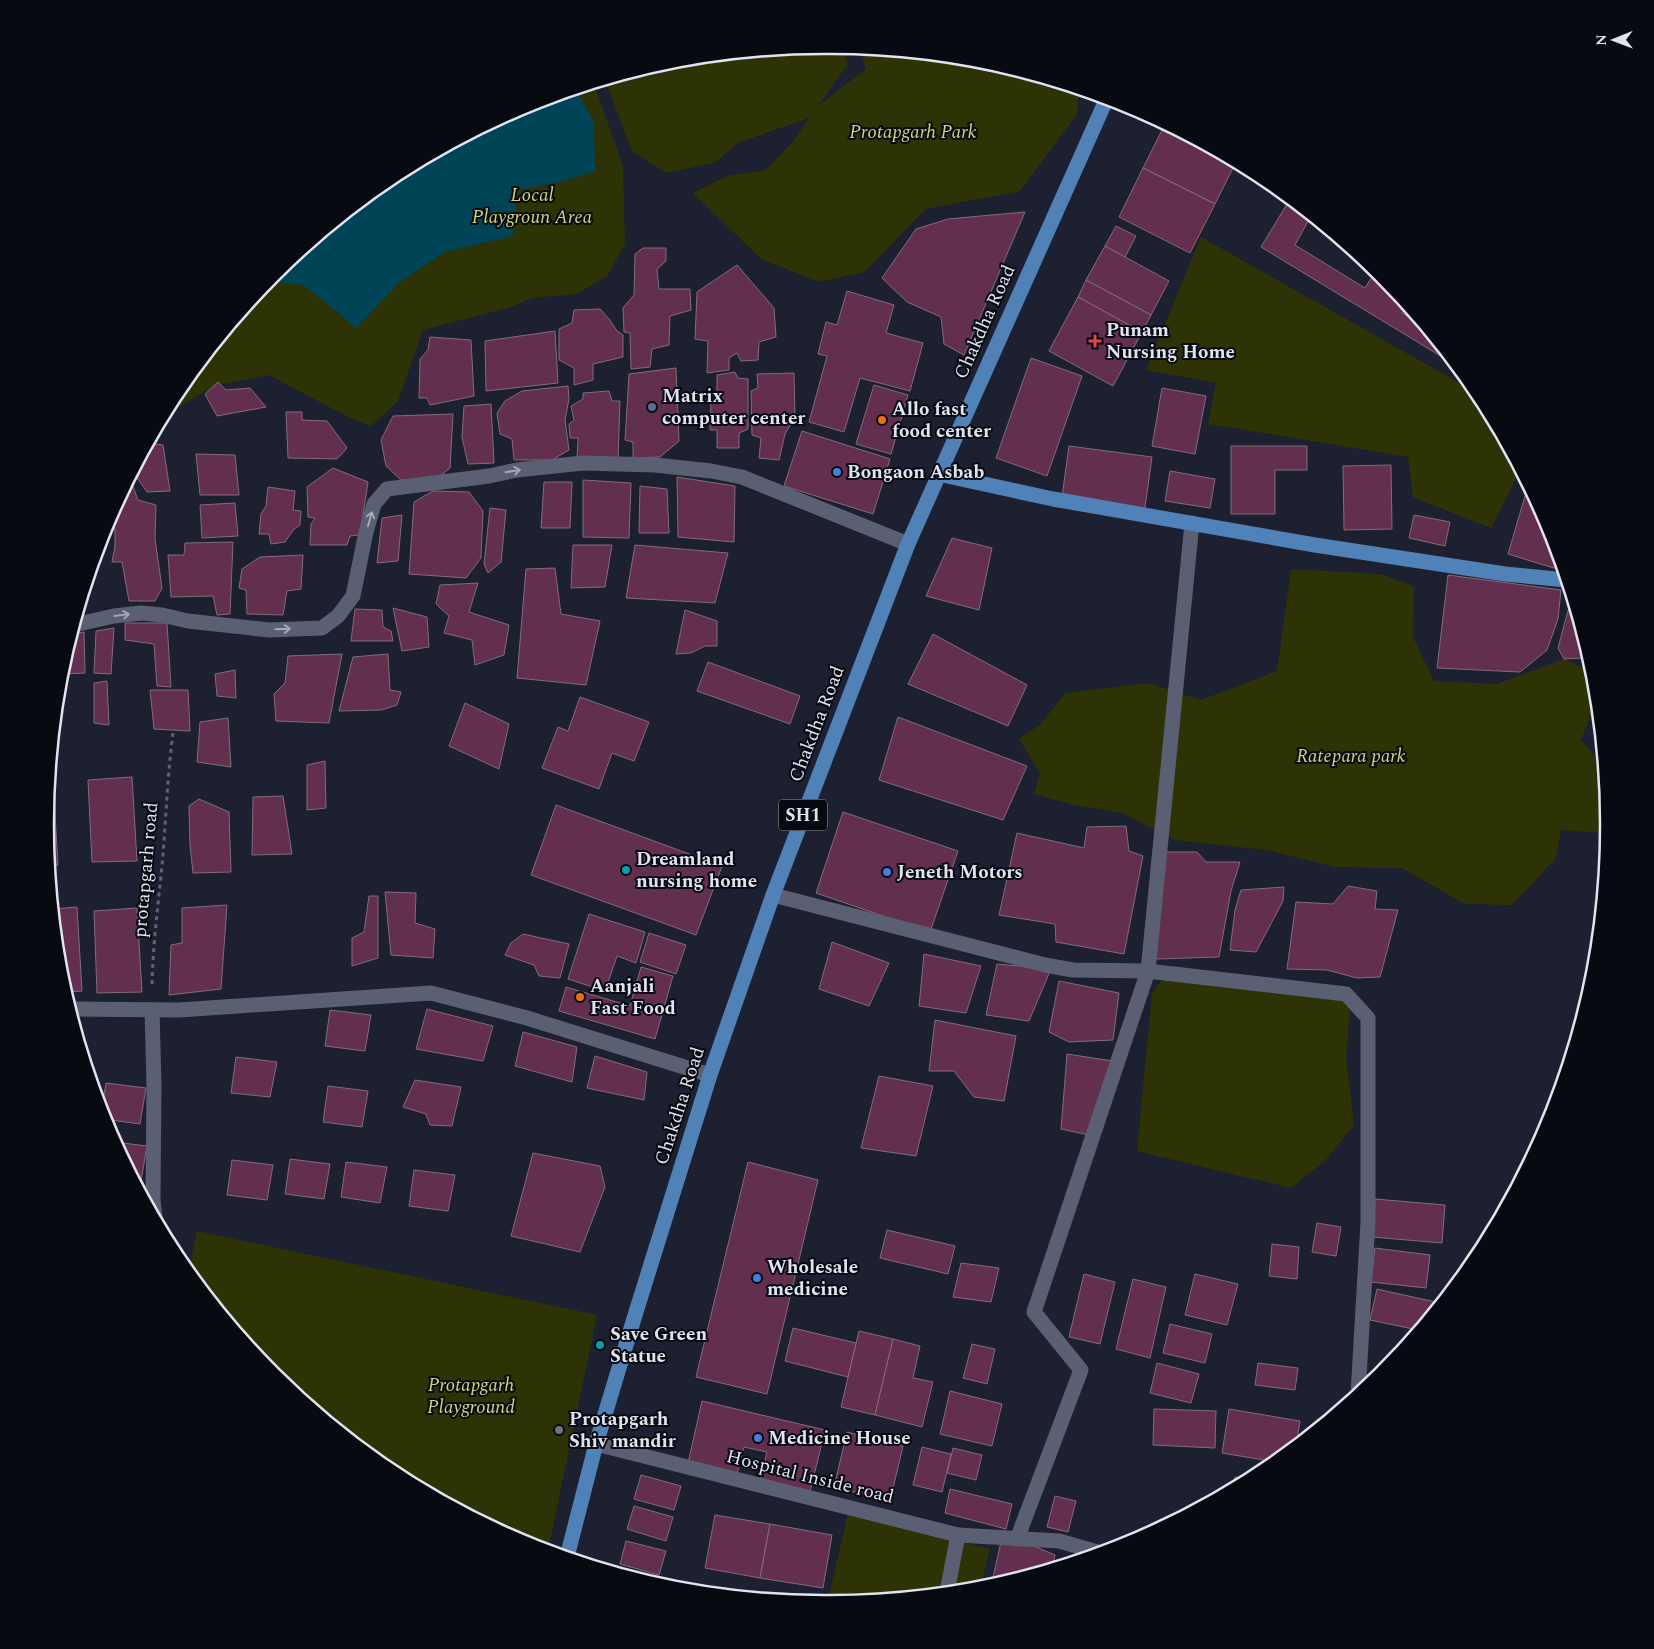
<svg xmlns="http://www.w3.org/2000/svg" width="1654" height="1649" font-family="Spectral,serif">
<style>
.green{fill:#2e3306}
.water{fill:#004458}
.building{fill:#632f4f;stroke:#826d78}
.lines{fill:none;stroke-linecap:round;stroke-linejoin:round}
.path{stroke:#606372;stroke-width:3;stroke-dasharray:4 4;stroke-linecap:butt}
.service{stroke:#5a5f73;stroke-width:15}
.minor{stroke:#5a5f73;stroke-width:15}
.primary{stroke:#5082b7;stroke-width:15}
.oneway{stroke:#a4a8b7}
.health-dot{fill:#e0444e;stroke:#080a11;stroke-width:2}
.service-dot{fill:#5c6f8a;stroke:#080a11;stroke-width:2}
.food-dot{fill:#e8710a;stroke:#080a11;stroke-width:2}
.shop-dot{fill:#3f7fe0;stroke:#080a11;stroke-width:2}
.culture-dot{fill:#0f9aa8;stroke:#080a11;stroke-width:2}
.worship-dot{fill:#6b7280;stroke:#080a11;stroke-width:2}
.labels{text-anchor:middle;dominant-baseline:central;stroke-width:4;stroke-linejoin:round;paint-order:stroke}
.shield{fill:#080a11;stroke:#a0a3ac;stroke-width:1}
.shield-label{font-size:18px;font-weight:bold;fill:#e1e4ef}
.park-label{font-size:19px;font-style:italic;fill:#ccd87d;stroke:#080a11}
.street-label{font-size:19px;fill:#e1e4ef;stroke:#080a11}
.poi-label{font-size:19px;font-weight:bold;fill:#e1e4ef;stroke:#080a11;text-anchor:start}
.rim{fill:none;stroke:#e1e4ef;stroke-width:2.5}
</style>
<rect width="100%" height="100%" fill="#1c2030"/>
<g class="green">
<polygon points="825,45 841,47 848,64 818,106 866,69 859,48 981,60 1079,90 1077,114 1020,191 926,209 864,272 820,282 761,259 693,193 727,176 766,170 795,139 809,118 740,142 714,163 666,173 632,151 605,80 672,60"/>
<polygon points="594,84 623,166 625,244 607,276 577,294 532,298 508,308 423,330 398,401 371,426 350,418 269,375 216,385 176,409 165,413 176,392 273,274 391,177 526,104"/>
<polygon points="1201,237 1479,394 1520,471 1491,528 1413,497 1408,457 1208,424 1216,383 1146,370"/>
<polygon points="1291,569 1380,574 1414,586 1413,637 1434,681 1497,684 1564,659 1594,673 1597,699 1581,740 1603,766 1609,824 1608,833 1561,830 1556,858 1512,905 1465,904 1402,868 1335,867 1266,850 1175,840 1123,813 1074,805 1034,794 1040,773 1019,739 1041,724 1065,693 1147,683 1201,700 1277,671"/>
<polygon points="1167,973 1351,997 1346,1056 1354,1125 1325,1161 1291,1188 1137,1151 1152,994"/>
<polygon points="197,1231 597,1315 548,1551 526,1545 392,1473 274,1376 188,1272"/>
<polygon points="848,1514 990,1549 980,1589 827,1604"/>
</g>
<polygon class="water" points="576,89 594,122 595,171 561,182 518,190 513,236 445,252 399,283 356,328 304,285 267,281 273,274 391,177 526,104"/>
<g class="building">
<polygon points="1165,124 1236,162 1215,204 1143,168"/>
<polygon points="1143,168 1215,204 1190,253 1119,217"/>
<polygon points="1290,199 1311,216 1295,245 1365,288 1374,274 1389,283 1407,305 1402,313 1412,319 1415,315 1457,366 1261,247"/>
<polygon points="1025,212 964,355 944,344 941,317 907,302 882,278 916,229 948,219"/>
<polygon points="1116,226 1136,236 1125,257 1105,246"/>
<polygon points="1105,246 1169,281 1151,315 1086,280"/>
<polygon points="643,248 666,248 666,261 657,269 659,289 690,289 691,310 670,316 669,345 652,349 650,367 631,369 630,333 624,332 623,308 634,295 635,254"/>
<polygon points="737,265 774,308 776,337 759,342 758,360 741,361 737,353 729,358 729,370 707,373 708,341 695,339 697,292"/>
<polygon points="1086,280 1151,315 1142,332 1078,297"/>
<polygon points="847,291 894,305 886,333 923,343 910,391 860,378 844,432 809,422 827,356 818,354 826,322 837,325"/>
<polygon points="1078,297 1142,332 1113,386 1049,351"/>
<polygon points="600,309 609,319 617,331 623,335 623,357 593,364 593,380 574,385 574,368 559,360 559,329 572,323 574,310"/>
<polygon points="555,331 558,383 486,391 485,341"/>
<polygon points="430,337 471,340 474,396 430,405 427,398 419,398 420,359 428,350"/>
<polygon points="1031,358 1082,376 1047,476 996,458"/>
<polygon points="676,368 679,441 660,457 633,458 633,442 625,440 629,374"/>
<polygon points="735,372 738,378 748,379 748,429 739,433 739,448 717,448 717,430 710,430 711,402 717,397 717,375"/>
<polygon points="794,373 795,417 785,434 779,460 759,458 761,438 752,435 751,391 758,388 757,374"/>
<polygon points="218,382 226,390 250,388 266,407 217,416 205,394"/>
<polygon points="874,385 908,395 891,454 856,444"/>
<polygon points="568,386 569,399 565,420 569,450 552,460 514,460 512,439 500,434 497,413 505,401 522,391"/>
<polygon points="1162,388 1206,396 1195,454 1152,446"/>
<polygon points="609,391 612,401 620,401 618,459 577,458 578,438 570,438 569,424 574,420 571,406 583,399 583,393"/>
<polygon points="491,404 494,463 468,464 462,437 464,406"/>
<polygon points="286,412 302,412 302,420 327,421 347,448 337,459 288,458"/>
<polygon points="453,414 450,468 438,478 401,480 386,466 381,440 393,416"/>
<polygon points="802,431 890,459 873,514 784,486"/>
<polygon points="149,443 163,445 170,491 147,492 133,472"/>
<polygon points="1069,446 1152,457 1144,515 1062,497"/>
<polygon points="1231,446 1307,446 1307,470 1275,470 1275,514 1231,514"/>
<polygon points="196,454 235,455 239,495 200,495"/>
<polygon points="1391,465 1392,529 1344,530 1343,466"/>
<polygon points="333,468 368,482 360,535 350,536 347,545 310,545 311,524 315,518 308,517 307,487"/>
<polygon points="1170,471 1215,479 1210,508 1165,501"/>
<polygon points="677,477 735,486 734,542 678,537"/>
<polygon points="583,480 631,483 629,538 583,537"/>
<polygon points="544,482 572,482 570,528 541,528"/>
<polygon points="132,484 138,500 156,505 155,539 162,588 155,601 129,601 122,562 112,562 115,546 115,530 111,513 126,486"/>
<polygon points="640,486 667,489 669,533 639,533"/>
<polygon points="1528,486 1550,526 1560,560 1557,569 1508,554"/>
<polygon points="268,487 295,491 293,510 301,511 300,525 294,529 285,542 271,544 269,534 259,534 261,514 266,506"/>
<polygon points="433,491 469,492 483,511 481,558 466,578 409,574 414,502"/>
<polygon points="235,503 238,536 202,538 200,505"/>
<polygon points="490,508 506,510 501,562 488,573 484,564"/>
<polygon points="402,515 398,561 377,563 382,518"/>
<polygon points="1414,515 1450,522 1445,546 1409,538"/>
<polygon points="104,526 106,548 99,544"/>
<polygon points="952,538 992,548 979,610 926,596"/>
<polygon points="233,542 230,614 217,615 213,596 171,597 168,555 184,555 185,543"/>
<polygon points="573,545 612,545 605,587 571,588"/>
<polygon points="635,545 728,553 715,603 626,598"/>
<polygon points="303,555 301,589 287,591 283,615 247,614 246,590 239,588 242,569 260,557"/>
<polygon points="555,568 561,614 600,621 586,685 517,678 526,569"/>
<polygon points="1448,575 1561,590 1558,619 1547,650 1520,672 1437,668"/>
<polygon points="478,583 469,612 509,625 504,655 475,665 472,640 444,633 449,616 436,604 440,585"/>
<polygon points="1572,600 1591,664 1582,658 1564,659 1558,648 1569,607"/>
<polygon points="393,608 427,617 429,647 402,651"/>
<polygon points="355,609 382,610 383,627 391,631 393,641 351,641"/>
<polygon points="685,610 717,621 717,646 705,646 691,653 676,654"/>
<polygon points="125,623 167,623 171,687 157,686 154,644 125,640"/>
<polygon points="114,628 111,674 94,673 96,631"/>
<polygon points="84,632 85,673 63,674 63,664 72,634"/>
<polygon points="933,634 1027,685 1008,726 908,684"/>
<polygon points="342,654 329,723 276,721 274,694 285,683 288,656"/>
<polygon points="388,654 390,690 401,692 397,705 381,710 339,711 353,657"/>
<polygon points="708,662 800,696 790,724 697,691"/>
<polygon points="235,670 236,698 217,696 215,674"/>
<polygon points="107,681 109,725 94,723 94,683"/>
<polygon points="150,690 188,690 190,731 154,729"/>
<polygon points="580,697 649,722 634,761 612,753 599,789 542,768 558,727 568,731"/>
<polygon points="465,703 509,724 499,769 449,746"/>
<polygon points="898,717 1027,766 1003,820 879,780"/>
<polygon points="228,718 231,767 197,762 200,722"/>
<polygon points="325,761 326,808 307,810 307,765"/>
<polygon points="132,777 137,861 92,862 88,780"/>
<polygon points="49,781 53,781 58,865 49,866 45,825"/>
<polygon points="283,796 292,854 252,855 253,797"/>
<polygon points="199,799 229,812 231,872 193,873 190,845 189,806"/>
<polygon points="556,805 722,866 696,935 531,875"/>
<polygon points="843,812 958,851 930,932 816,893"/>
<polygon points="1126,826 1129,851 1143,856 1124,954 1056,942 1055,924 999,915 1017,833 1084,848 1087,827"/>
<polygon points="1167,852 1197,852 1206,862 1240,862 1231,891 1219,957 1157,959 1150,937 1157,883"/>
<polygon points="1348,886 1377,891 1375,909 1398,910 1380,977 1357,978 1327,970 1287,969 1296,902 1333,904"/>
<polygon points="1284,887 1283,901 1256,952 1230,950 1235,910 1241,890"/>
<polygon points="385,892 416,893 415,923 435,929 433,958 391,955"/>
<polygon points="369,896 378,896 378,958 352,966 352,938 364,932"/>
<polygon points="227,905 221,989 169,995 171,945 182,943 182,908"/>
<polygon points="77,907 82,991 65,992 60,977 53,909"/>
<polygon points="137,908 142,992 97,993 94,911"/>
<polygon points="589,914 645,932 636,963 617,956 605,991 568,979"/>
<polygon points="649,933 686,945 676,974 640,962"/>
<polygon points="523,934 569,944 560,978 539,976 534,965 505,955 511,943"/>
<polygon points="832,942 889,963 869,1006 819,989"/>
<polygon points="924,954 981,966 966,1013 919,1006"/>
<polygon points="997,964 1051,969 1029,1021 986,1015"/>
<polygon points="641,967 673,976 655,1039 559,1011 566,987 630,1006"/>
<polygon points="1059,981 1119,993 1113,1040 1069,1042 1049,1032"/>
<polygon points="427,1009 493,1026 483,1061 416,1049"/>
<polygon points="330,1010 371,1015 365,1051 325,1046"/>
<polygon points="935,1020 1016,1036 1004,1101 974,1097 954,1071 929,1071"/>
<polygon points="523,1032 577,1047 572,1082 515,1066"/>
<polygon points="1067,1054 1113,1061 1098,1137 1061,1129"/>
<polygon points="595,1056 647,1072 644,1100 587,1088"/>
<polygon points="236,1057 277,1062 270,1097 231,1093"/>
<polygon points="879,1076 933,1086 916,1156 861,1148"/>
<polygon points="415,1080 461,1087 452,1126 430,1125 426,1114 403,1107"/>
<polygon points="106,1083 146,1088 140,1124 103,1119 101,1113"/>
<polygon points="328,1086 368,1091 362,1127 323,1122"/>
<polygon points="115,1142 147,1146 141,1181 135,1181"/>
<polygon points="533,1153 600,1166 605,1187 580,1252 511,1236"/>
<polygon points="290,1159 330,1164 324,1199 285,1194"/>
<polygon points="232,1160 273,1165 267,1200 227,1195"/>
<polygon points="346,1162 387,1167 380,1203 341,1197"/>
<polygon points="748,1162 818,1180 767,1394 696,1377"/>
<polygon points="414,1170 455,1175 448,1211 409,1206"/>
<polygon points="1375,1199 1445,1205 1442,1243 1372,1237"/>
<polygon points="1317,1223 1341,1227 1336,1256 1312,1252"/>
<polygon points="887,1230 955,1246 948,1274 880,1258"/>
<polygon points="1272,1244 1299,1247 1297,1279 1269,1276"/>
<polygon points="1375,1248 1430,1255 1426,1288 1371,1282"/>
<polygon points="961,1263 999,1268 991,1302 953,1297"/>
<polygon points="1084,1274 1115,1282 1100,1344 1069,1337"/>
<polygon points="1195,1274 1238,1284 1227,1325 1185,1315"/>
<polygon points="1133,1279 1166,1287 1150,1358 1116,1349"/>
<polygon points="1377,1289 1440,1303 1418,1330 1370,1320"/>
<polygon points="1170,1324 1212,1334 1205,1363 1163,1353"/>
<polygon points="793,1328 856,1343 848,1377 785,1361"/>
<polygon points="859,1331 893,1339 875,1415 841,1407"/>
<polygon points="893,1339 920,1346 913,1378 933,1382 922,1427 875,1415"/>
<polygon points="972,1344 995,1349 987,1384 963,1378"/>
<polygon points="1157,1363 1199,1374 1191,1403 1150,1393"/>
<polygon points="1258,1363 1298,1368 1295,1390 1255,1385"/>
<polygon points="950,1391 1002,1404 992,1446 940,1434"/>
<polygon points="702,1401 825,1430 810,1492 760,1480 767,1452 744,1447 737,1474 688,1463"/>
<polygon points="1154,1409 1216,1411 1215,1448 1153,1445"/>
<polygon points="1229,1409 1300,1421 1296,1445 1276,1462 1222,1453"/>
<polygon points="847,1432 903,1446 890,1501 834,1487"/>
<polygon points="922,1447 951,1454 942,1492 913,1485"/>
<polygon points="953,1448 982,1455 976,1480 947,1473"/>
<polygon points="641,1475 681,1486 674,1510 634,1499"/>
<polygon points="1235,1477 1250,1479 1233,1488"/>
<polygon points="950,1489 1012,1504 1006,1529 945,1513"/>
<polygon points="1055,1496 1076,1501 1068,1532 1047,1527"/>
<polygon points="634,1506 673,1517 666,1541 627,1529"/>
<polygon points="715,1515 770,1524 760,1578 705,1568"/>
<polygon points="770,1524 832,1535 823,1588 760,1578"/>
<polygon points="1017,1539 1055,1555 1052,1568 991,1586 1001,1542"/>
<polygon points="626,1541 666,1551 659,1575 620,1564"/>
</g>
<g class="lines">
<path class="path" d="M152 984C153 944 158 906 162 866 166 822 167 778 173 733"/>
<g class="service">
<polyline points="596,1444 958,1535 947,1592"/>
<polyline points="958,1535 1059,1541 1101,1553"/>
</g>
<g class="minor">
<polyline points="74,625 114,616 141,613 162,615 188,621 269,630 322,628 338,616 353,596 366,532 374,504 387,489 489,476 517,470 583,463 655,465 711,471 742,477 908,544"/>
<polyline points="773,895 1045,965 1073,970 1148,971 1346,994 1368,1018 1368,1222 1358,1395"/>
<polyline points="70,1009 179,1010 431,993 527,1018 710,1075"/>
<polyline points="152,1010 154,1085 153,1200 155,1217"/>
<polyline points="1017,1539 1081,1370 1034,1312 1148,971 1192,523"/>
</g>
<g class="primary">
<polyline points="938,474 1053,499 1315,545 1505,574 1566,580"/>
<polyline points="567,1557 596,1444 636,1312 710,1075 773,895 908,544 1107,98"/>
</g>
</g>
<defs><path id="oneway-shaft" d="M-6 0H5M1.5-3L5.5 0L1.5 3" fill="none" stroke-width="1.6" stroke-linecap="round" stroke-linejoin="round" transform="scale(1.25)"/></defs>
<g class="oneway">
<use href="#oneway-shaft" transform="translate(513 471) rotate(-10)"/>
<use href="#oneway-shaft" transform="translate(370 519) rotate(-74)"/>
<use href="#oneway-shaft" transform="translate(122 615) rotate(-8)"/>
<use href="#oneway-shaft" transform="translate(283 629) rotate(-2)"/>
</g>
<path class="health-dot" d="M1092.5 333.5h5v5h5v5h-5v5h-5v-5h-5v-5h5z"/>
<circle class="service-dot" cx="652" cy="407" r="5"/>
<g class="food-dot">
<circle cx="882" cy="420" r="5"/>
<circle cx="580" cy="997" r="5"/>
</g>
<g class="shop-dot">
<circle cx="837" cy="472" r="5"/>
<circle cx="887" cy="872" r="5"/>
<circle cx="757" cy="1278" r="5"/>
<circle cx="758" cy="1438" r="5"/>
</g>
<g class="culture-dot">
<circle cx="626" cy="870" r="5"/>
<circle cx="600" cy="1345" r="5"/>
</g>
<circle class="worship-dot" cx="559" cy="1430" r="5"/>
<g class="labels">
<rect class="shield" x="779" y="799.5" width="48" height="31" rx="4"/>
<g class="shield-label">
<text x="803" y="815">SH1</text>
</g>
<g class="park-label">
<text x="913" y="132">Protapgarh Park</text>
<text x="532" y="195">Local<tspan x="532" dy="22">Playgroun Area</tspan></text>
<text x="1351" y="756">Ratepara park</text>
<text x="471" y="1385">Protapgarh<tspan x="471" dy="22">Playground</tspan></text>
</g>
<g class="street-label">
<text transform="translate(985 322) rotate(-66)">Chakdha Road</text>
<text transform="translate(817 724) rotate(-69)">Chakdha Road</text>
<text transform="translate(146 870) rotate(-85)">protapgarh road</text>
<text transform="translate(680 1106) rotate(-72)">Chakdha Road</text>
<text transform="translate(810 1477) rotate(14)">Hospital Inside road</text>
</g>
<g class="poi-label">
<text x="1106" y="330">Punam<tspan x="1106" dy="22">Nursing Home</tspan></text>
<text x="662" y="396">Matrix<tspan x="662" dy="22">computer center</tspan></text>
<text x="892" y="409">Allo fast<tspan x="892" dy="22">food center</tspan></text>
<text x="847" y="472">Bongaon Asbab</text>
<text x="636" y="859">Dreamland<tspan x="636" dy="22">nursing home</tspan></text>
<text x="897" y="872">Jeneth Motors</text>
<text x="590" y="986">Aanjali<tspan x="590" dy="22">Fast Food</tspan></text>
<text x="767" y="1267">Wholesale<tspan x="767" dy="22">medicine</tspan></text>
<text x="610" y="1334">Save Green<tspan x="610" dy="22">Statue</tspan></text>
<text x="569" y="1419">Protapgarh<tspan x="569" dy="22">Shiv mandir</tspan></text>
<text x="768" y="1438">Medicine House</text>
</g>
</g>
<path d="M0 0H1654V1649H0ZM824 54H830A770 770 0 0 1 1600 824V825A770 770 0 0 1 830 1595H824A770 770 0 0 1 54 825V824A770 770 0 0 1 824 54Z" fill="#080a11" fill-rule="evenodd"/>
<path class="rim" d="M824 54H830A770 770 0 0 1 1600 824V825A770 770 0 0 1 830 1595H824A770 770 0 0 1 54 825V824A770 770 0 0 1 824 54Z"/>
<g transform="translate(1614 40) rotate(269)" stroke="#080a11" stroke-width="4" paint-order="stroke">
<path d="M0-4L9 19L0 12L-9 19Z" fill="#e1e4ef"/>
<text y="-8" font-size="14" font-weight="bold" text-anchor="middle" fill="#e1e4ef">N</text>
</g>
</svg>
